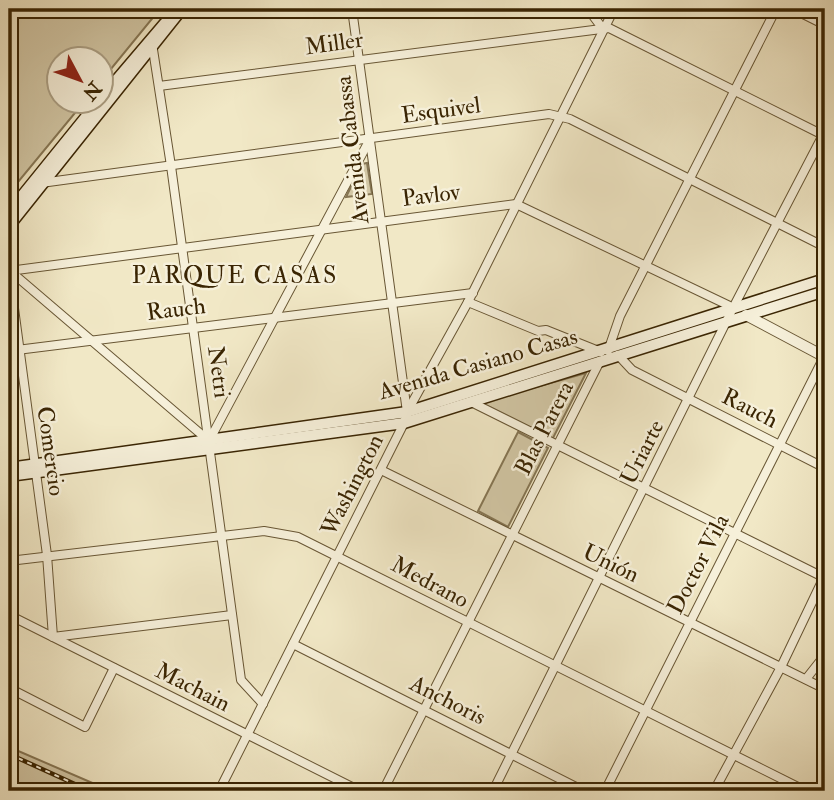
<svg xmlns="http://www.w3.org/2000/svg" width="834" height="800" font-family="'IM FELL Double Pica',serif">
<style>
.green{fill:#d2c7a5;stroke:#867654;stroke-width:2}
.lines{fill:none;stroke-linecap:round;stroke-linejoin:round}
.minor-casing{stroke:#685634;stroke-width:10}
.tertiary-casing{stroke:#685634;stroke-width:12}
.secondary-casing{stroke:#3a2503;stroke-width:13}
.minor{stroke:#f6f0da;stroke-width:8}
.tertiary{stroke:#f6f0da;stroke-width:10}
.secondary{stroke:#f6f0da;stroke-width:10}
.rail-casing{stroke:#3a2503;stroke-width:4.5}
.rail{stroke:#f6f0da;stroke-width:2;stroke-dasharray:5;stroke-linecap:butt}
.labels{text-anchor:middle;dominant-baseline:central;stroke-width:5;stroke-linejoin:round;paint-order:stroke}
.street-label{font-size:23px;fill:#3a2503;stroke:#f6f0da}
.neighbourhood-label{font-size:24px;letter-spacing:2px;fill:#3a2503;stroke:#f6f0da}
</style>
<rect width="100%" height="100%" fill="#f1e8c6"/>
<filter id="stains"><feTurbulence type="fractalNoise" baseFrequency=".00286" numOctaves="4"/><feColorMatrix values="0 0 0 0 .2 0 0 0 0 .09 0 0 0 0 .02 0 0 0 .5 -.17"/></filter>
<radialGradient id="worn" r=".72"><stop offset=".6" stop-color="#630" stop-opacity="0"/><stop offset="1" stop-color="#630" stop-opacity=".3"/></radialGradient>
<g class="green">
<polygon points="9,9 160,9 102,80 102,60 60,60 60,102 84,102 9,193"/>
<polygon points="367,163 372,194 346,197 362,164"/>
<polygon points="586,373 552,440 479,403"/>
<polygon points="518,432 548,448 508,527 478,511"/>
<polygon points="9,747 111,791 15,791 9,788"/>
</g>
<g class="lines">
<g class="minor-casing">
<g id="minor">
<polyline points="352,9 407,412"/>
<polyline points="588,9 603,29"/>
<polyline points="793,9 825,25"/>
<polyline points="152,43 171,166 241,680 263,704"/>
<polyline points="159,86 609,28 825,136"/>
<polyline points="41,183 549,114 570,119 825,247"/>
<polyline points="9,270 209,441"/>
<polyline points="9,271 516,204 734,308"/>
<polyline points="9,271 47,555 53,637 232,615"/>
<polyline points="468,302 538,331 546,330 601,352"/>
<polyline points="9,351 473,293"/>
<polyline points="608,351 620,316 776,9"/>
<polyline points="618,355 632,370 825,468"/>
<polyline points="471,402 825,578"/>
<polyline points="209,441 369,141"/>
<polyline points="381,470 825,689"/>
<polyline points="9,561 264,531 298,537 806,791"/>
<polyline points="9,615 360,791"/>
<polyline points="293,644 584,791"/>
<polyline points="806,679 825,655"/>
<polyline points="9,688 85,727 114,668"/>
<polyline points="219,791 404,423 407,412 468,302 614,9"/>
<polyline points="383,791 600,361"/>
<polyline points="493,791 733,308 825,131"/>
<polyline points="605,791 825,355"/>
<polyline points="714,791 781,667 825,575"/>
</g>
</g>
<g class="tertiary-casing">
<polyline id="tertiary" points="746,315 825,357"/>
</g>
<g class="secondary-casing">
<g id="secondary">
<polyline points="102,97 165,23"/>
<polyline points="9,212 98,102"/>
<polyline points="9,226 182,9"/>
<polyline points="9,468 407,412 825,279"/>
<polyline points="9,476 404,423 825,291"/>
</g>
</g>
<use href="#minor" class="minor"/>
<use href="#tertiary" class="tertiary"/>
<use href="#secondary" class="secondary"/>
<g class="rail-casing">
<polyline id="rail" points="9,754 90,791"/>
</g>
<use href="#rail" class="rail"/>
</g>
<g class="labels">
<g class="street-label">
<text transform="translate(334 43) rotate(-8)">Miller</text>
<text transform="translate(441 110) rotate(-8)">Esquivel</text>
<text transform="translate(352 150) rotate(-97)">Avenida Cabassa</text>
<text transform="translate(431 195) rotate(-7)">Pavlov</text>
<text transform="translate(176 309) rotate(-7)">Rauch</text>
<text transform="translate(478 364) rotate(-16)">Avenida Casiano Casas</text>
<text transform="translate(219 372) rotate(82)">Netri</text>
<text transform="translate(750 408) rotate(27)">Rauch</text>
<text transform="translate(544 428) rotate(-63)">Blas Parera</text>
<text transform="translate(51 451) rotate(82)">Comercio</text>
<text transform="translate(642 452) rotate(-63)">Uriarte</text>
<text transform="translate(352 485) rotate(-63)">Washington</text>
<text transform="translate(611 563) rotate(26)">Unión</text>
<text transform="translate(698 564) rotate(-63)">Doctor Vila</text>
<text transform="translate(430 582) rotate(28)">Medrano</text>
<text transform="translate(193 687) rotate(27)">Machain</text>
<text transform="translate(448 700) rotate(27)">Anchoris</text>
</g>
<g class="neighbourhood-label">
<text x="235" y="275">PARQUE CASAS</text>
</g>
</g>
<rect width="834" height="800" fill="none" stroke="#f1e8c6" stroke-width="35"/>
<rect x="10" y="10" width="813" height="779" fill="none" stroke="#3a2503" stroke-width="3.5"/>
<rect x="18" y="18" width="799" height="765" fill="none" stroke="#3a2503" stroke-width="2"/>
<g transform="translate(80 80) rotate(131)"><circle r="33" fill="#f6f0da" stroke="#ab9f84" stroke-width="2"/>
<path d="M0-5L12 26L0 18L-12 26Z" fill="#8f2418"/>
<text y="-10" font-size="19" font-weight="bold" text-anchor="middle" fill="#3a2503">N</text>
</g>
<rect width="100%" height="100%" filter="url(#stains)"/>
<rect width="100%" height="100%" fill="url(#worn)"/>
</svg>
